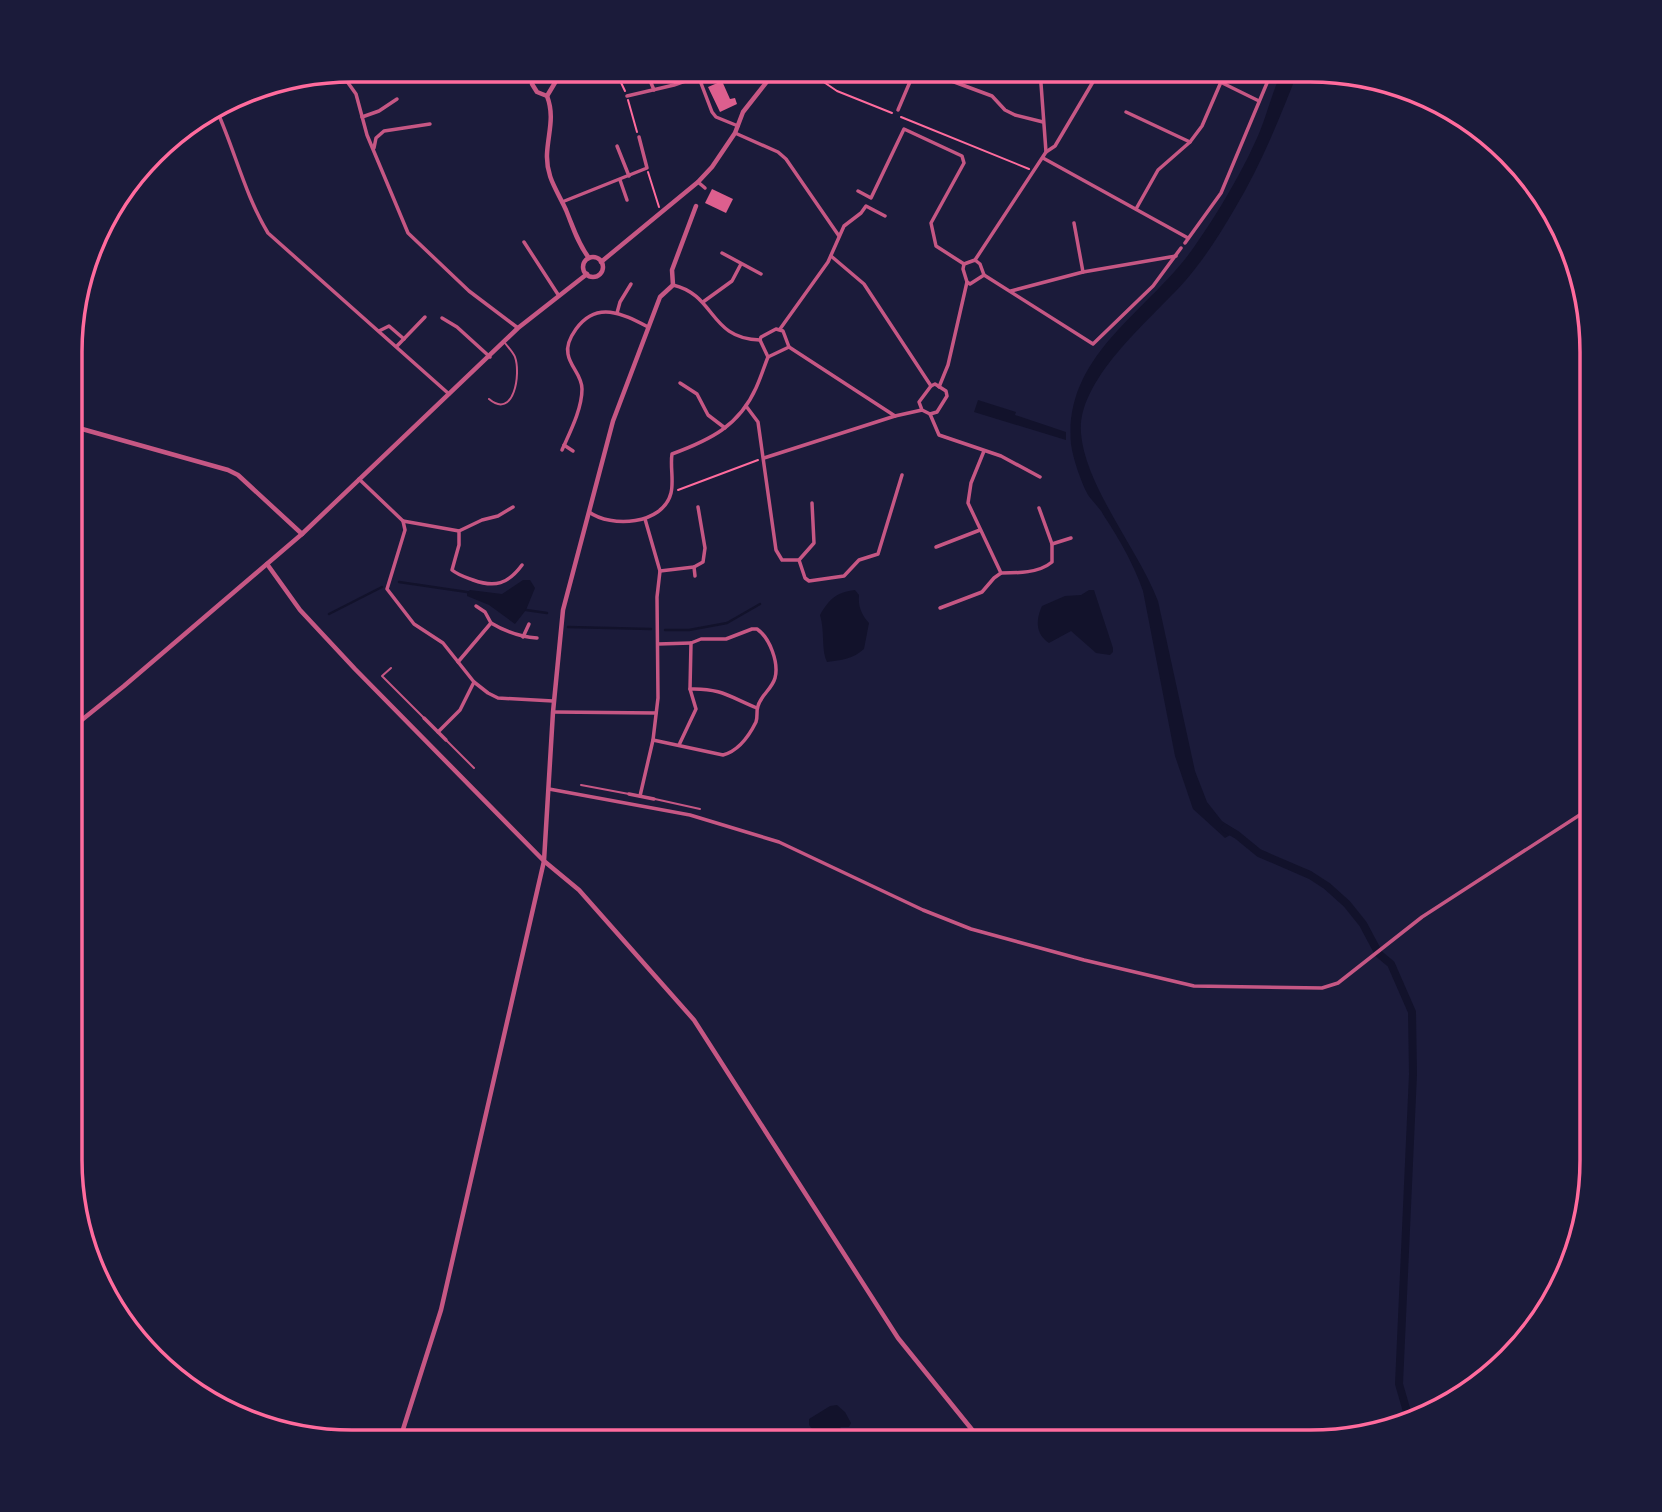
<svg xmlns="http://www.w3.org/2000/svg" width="1662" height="1512" font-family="'Exo 2',sans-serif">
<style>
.water{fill:#12122b}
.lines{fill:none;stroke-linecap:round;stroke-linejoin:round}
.stream{stroke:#12122b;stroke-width:2.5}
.canal{stroke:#12122b;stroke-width:8}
.building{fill:#dd5f8e}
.path{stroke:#ff6b9d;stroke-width:2}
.service{stroke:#c65784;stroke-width:2}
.minor{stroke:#c65784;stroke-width:3.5}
.tertiary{stroke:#c65784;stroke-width:4.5}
.rim{fill:none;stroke:#ff6b9d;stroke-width:3.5}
</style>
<rect width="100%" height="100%" fill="#1b1b3a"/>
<g class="water">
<path d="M1282 71H1298C1280 118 1260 167 1234 210 1220 234 1204 259 1186 280 1153 318 1077 378 1081 433 1085 486 1138 549 1158 601L1195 771 1207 802 1222 821 1237 831 1225 838 1193 809 1175 756 1143 591C1134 565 1120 540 1104 516 1100 508 1093 502 1088 495 1081 482 1073 459 1071 444 1063 354 1149 312 1194 247 1218 213 1244 169 1260 131 1268 111 1273 90 1282 71Z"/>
<polygon points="978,400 1016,412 1015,415 1066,432 1066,440 974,412"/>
<polygon points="523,580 530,580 535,588 526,610 515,624 489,605 467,596 467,592 470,590 502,594"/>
<path d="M855 590 859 595C858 606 861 614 869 623L864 649C853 659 842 660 827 662 821 651 825 631 820 615 829 599 837 592 855 590Z"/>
<path d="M1089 590H1094L1113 648V652L1110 655 1096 653 1071 631 1049 643C1035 634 1036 619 1042 606L1065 596 1081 595Z"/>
<polygon points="837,1405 845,1412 851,1423 849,1427 840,1427 851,1442 822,1442 809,1425 809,1419 830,1406"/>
</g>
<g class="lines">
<g class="stream">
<polyline points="399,582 467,592"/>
<polyline points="526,610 547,613"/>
<polyline points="329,614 382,587"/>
<polyline points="568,627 651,629"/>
<polyline points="665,630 689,630 727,623 760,604"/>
</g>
<polyline class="canal" points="1225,828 1237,835 1259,853 1310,875 1327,886 1347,904 1363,924 1379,954 1391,964 1412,1012 1413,1074 1399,1384 1410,1422"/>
</g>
<g class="building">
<polygon points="703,70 756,70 758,82 745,79 743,73 704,79"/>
<polygon points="722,81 730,99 735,98 737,104 720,112 708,87"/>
<polygon points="712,189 733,199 726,213 705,203"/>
</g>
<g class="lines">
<g class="path">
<polyline points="615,70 625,91"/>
<polyline points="806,70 837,91 892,113"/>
<polyline points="628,100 637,132"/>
<polyline points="901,117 1029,169"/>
<polyline points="648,172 659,207"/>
<polyline points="678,490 758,460"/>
</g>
<g class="service">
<path d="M489 399C514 420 521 374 515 357 513 352 508 347 505 343"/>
<polyline points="391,668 382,676 423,717"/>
<polyline points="447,741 474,768"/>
<polyline points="581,785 629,794"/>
<polyline points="655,799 700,809"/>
</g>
<g class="minor">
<polyline points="696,70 712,112 716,117 738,126"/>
<polyline points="922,70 992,96 1005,110 1015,115 1043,122"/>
<polyline points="344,71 346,80 356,94 367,135 408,233 469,291 518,328"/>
<polyline points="1198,71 1259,101"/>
<polyline points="649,78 654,90"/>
<polyline points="627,96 674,85 699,76"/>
<polyline points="898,110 915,70"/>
<path d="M217 111C235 151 245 195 268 233L449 394"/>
<polyline points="1126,112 1190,142"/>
<polyline points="362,117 379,111 397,99"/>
<polyline points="735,133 778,152 786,159 839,236"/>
<polyline points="617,146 629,176"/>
<polyline points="374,148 376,138 384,131 430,124"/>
<polyline points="1046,152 1055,146 1100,70"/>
<polyline points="1043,158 1188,238"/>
<polyline points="620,180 627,200"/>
<polyline points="698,182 705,188"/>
<polyline points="858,191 871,198 904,129 962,156 964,163 931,223 936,246 964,264"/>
<polyline points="562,202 647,168 639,137"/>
<polyline points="1136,209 1158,170 1190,142 1202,126 1221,82"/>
<polyline points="1074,223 1083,272"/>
<polyline points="524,242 559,296"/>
<polyline points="1185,243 1221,193 1272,71"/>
<polyline points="722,253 761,274"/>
<polyline points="831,256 864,284 931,386"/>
<polyline points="975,260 980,264 984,275 970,284 967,282 963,269 964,264 975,260 1046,152 1040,70"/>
<polyline points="984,275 1093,344 1153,286 1181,248"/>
<path d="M673 285C716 295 709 339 760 340"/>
<polyline points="1011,291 1083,272 1176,256"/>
<polyline points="703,302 732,281 741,264"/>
<polyline points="617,313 620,302 631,284"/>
<polyline points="442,318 457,327 490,357"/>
<polygon points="776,329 783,331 789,347 768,357 760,340 761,337"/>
<polyline points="780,329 828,262 844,226 861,213 866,206 885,216"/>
<polyline points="379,331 389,326 404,339"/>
<polyline points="397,346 425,317"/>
<polyline points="789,347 895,416 922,410 930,414 937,412 947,396 946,391 935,384 931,386 919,402 922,410"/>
<polyline points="680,383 697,394 708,415 725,428"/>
<polyline points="939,387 948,365 967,282"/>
<polyline points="746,406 758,422 776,550 782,560 799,560 805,578 809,581 844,576 859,560 878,554 902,475"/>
<polyline points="930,414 939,435 1001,456 1040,477"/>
<polyline points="564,445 573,451"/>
<path d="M562 450C570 432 582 409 582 389 582 375 570 367 568 354 566 345 571 336 576 329 597 300 623 314 648 327"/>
<path d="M984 451 971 483 968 503 1001 573C1018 573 1039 573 1052 562V544L1039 508"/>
<polyline points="764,458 895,416"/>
<polyline points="359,479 403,521 405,530 387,589 414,624 443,643 474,682 488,693 498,698 553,701"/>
<path d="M513 507 498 516 482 520 459 531V545L452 570C458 575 465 577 473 580 495 588 508 584 522 565"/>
<path d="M589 512C611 528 663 525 671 493 674 481 670 466 672 454 710 440 739 426 756 388 761 377 764 367 768 357"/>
<polyline points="403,521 459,531"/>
<polyline points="1052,544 1071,538"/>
<polyline points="936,547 980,530"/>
<polyline points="799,560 814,543 812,503"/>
<polyline points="694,567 695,576"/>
<polyline points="660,571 694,567 703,562 705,548 698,507"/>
<polyline points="940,608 982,592 994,578 1001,573"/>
<path d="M491 623C506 632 520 637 537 638"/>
<polyline points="523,637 529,624"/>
<polyline points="458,662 491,623 485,612 476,606"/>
<path d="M690 689C721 688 730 697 757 708"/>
<polyline points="553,712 656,713"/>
<polyline points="424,718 446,740"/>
<polyline points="438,732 460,710 474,682"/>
<path d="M653 740 723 755C738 751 749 736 756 722 758 716 756 711 758 706 761 695 772 689 775 678 779 663 770 638 757 629H752L726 639H701L691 643 658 644"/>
<polyline points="679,745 696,709 690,689 691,643"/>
<polyline points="549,789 690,815 779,842 923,910 971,929 1084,960 1194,986 1322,988 1338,983 1422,917 1592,807"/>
<polyline points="629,794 654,799"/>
<polyline points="640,796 653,740 658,698 657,597 660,571 645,519"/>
</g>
<g class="tertiary">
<path d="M537 70 533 74 532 84 537 92 547 96C555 117 548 133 547 154 546 177 557 190 566 210 573 227 578 244 589 258"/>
<polyline points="547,96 556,81 574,70"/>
<circle cx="593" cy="267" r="10"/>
<polyline points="601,262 698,182 712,167 735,133 743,112 776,70"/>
<polyline points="75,427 228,470 238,475 302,534"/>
<polyline points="267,564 300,610 355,669 544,861 579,890 694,1020 898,1338 982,1442"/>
<polyline points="73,727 124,686 302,534 518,328 587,274"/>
<polyline points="399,1442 441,1310 544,861 553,712 563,610 613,421 660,297 673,285 672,270 696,206"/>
</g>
</g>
<path d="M0 0H1662V1512H0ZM352 82H1310A270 270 0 0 1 1580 352V1160A270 270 0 0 1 1310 1430H352A270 270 0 0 1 82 1160V352A270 270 0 0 1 352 82Z" fill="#1b1b3a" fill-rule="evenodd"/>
<path class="rim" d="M352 82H1310A270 270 0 0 1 1580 352V1160A270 270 0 0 1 1310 1430H352A270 270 0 0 1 82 1160V352A270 270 0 0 1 352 82Z"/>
</svg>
